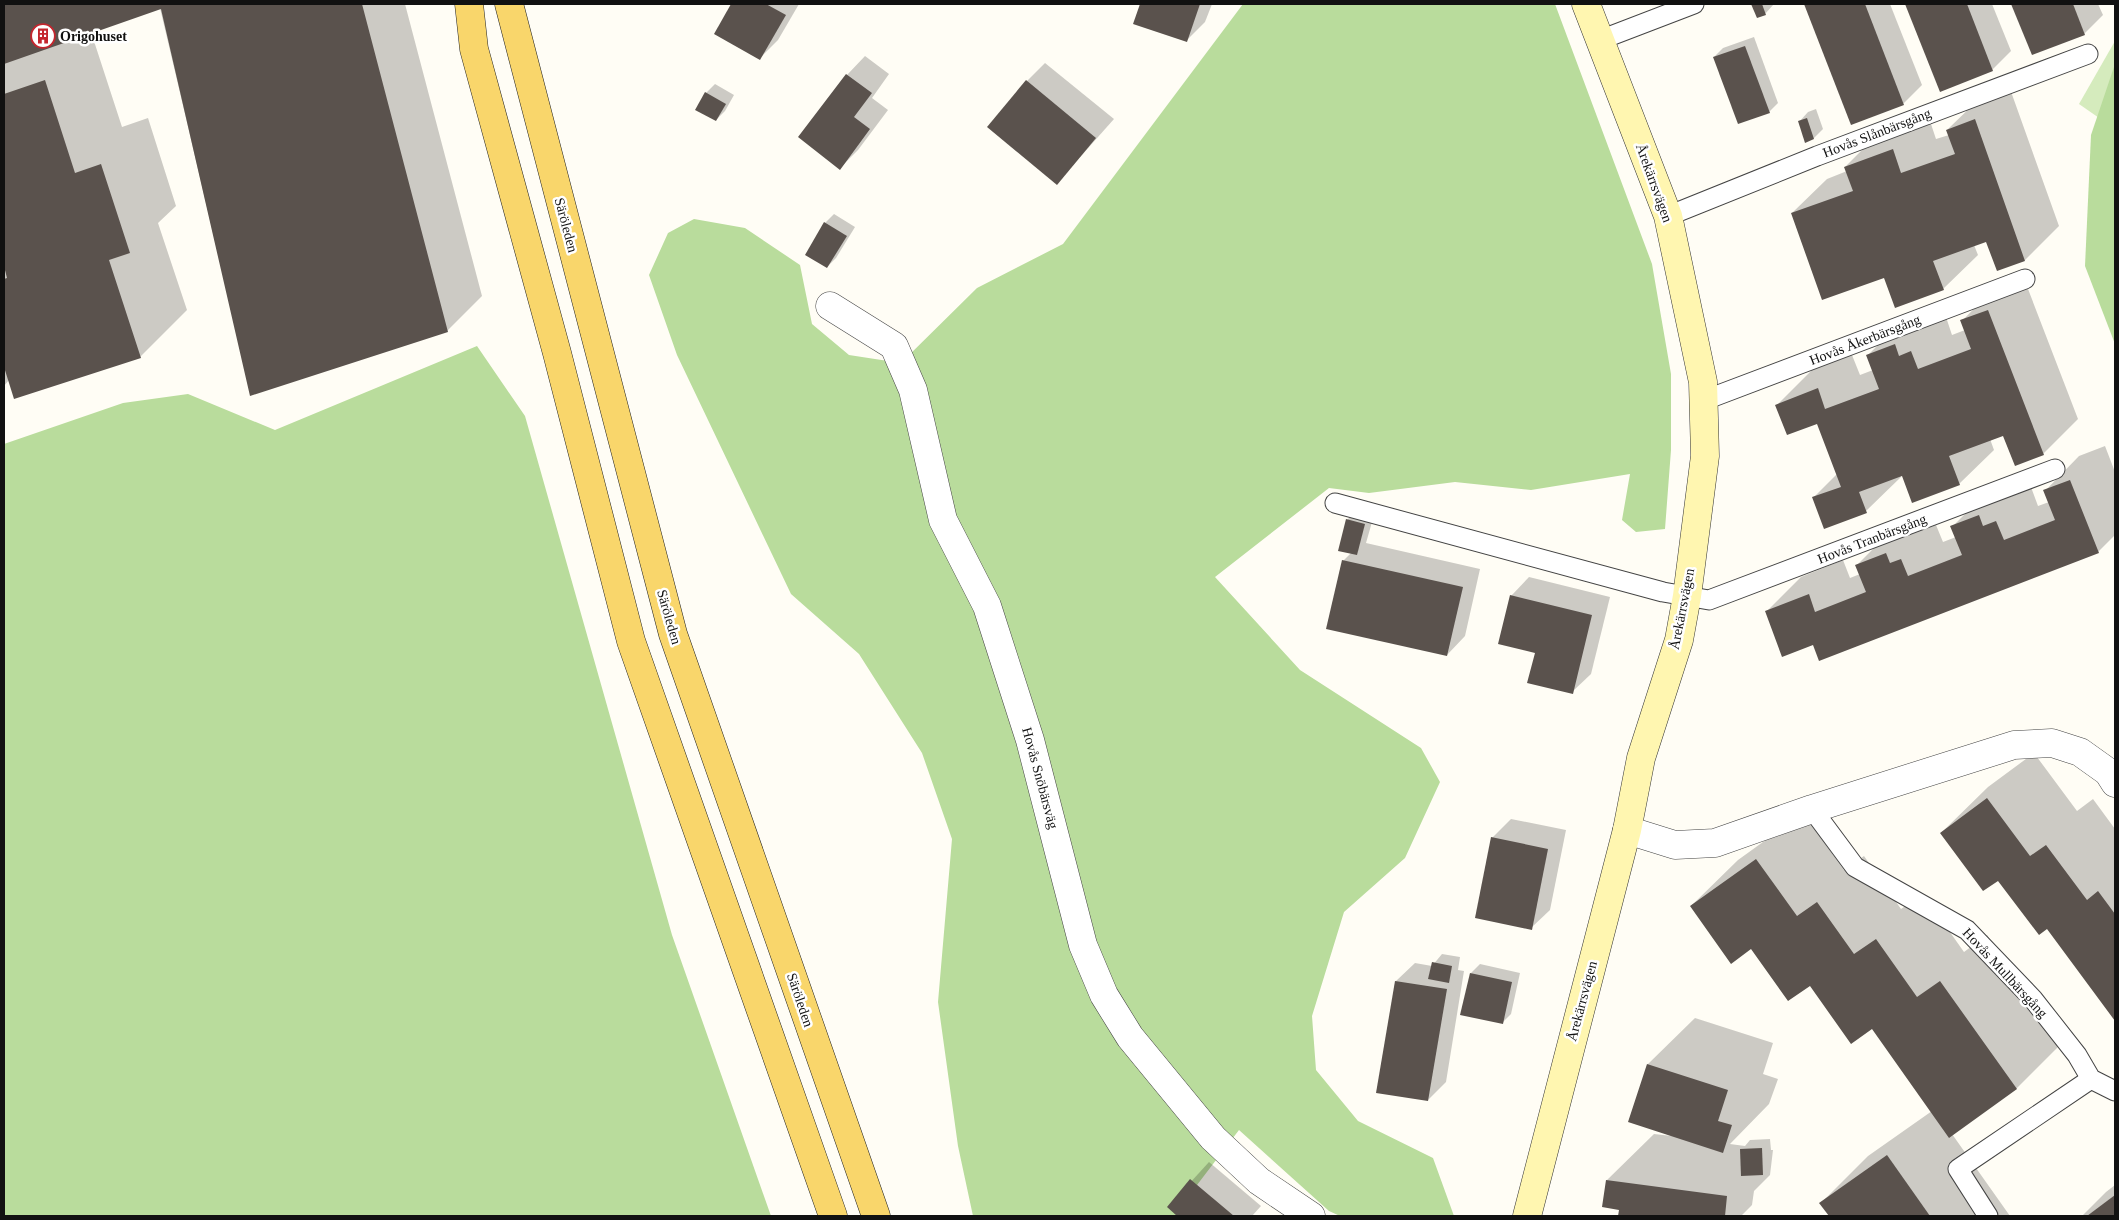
<svg xmlns="http://www.w3.org/2000/svg" width="2119" height="1220" font-family="Georgia,serif">
<style>
.green{fill:#d5ebbd}
.forest{fill:#b9dc9c}
.shadow{fill:#0003}
.building{fill:#5a524d}
.lines{fill:none;stroke-linecap:round;stroke-linejoin:round}
.lane-casing{stroke:#444;stroke-width:21}
.street-casing{stroke:#444;stroke-width:29}
.secondary-casing{stroke:#333;stroke-width:29}
.primary-casing{stroke:#222;stroke-width:29}
.lane{stroke:#fff;stroke-width:19}
.street{stroke:#fff;stroke-width:28}
.secondary{stroke:#fff6b0;stroke-width:28}
.primary{stroke:#f9d66b;stroke-width:28}
.labels{text-anchor:middle;dominant-baseline:central;stroke-width:5;stroke-linejoin:round;paint-order:stroke}
.poi-label{font-size:14px;font-weight:bold;fill:#111;stroke:#fff;text-anchor:start}
.street-label{font-size:14px;fill:#111;stroke:#fff}
</style>
<rect width="100%" height="100%" fill="#fffdf5"/>
<polygon class="green" points="2115,41 2115,129 2079,104"/>
<g class="forest">
<polygon points="1243,4 1555,4 1652,264 1671,374 1671,450 1665,529 1636,532 1622,520 1630,474 1531,490 1455,482 1369,493 1329,488 1215,577 1300,670 1421,748 1440,782 1405,858 1344,912 1312,1016 1316,1070 1358,1121 1433,1158 1454,1216 1340,1216 1329,1211 1239,1130 1197,1185 1194,1216 973,1216 958,1146 938,1002 952,839 922,753 859,654 791,594 677,355 649,275 668,233 694,219 745,228 800,265 812,324 849,355 901,363 977,288 1063,244"/>
<polygon points="2115,64 2115,344 2085,266 2091,135"/>
<polygon points="477,346 525,416 672,935 771,1216 4,1216 4,444 123,403 188,394 275,430"/>
</g>
<g class="shadow">
<polygon points="4,4 405,4 482,296 447,331 251,394 160,8 70,39 71,42 92,35 122,127 148,118 176,206 158,223 187,310 140,357 9,380 4,386 4,271 6,269 4,262"/>
<polygon points="733,4 799,4 778,40 759,59 715,34"/>
<polygon points="1141,4 1212,4 1205,22 1187,40 1135,23"/>
<polygon points="1752,4 1774,4 1765,14 1757,17"/>
<polygon points="1805,4 1890,4 1922,85 1904,103 1852,124"/>
<polygon points="1907,4 1992,4 2011,51 1992,70 1940,90"/>
<polygon points="2013,4 2098,4 2103,15 2084,34 2032,54"/>
<polygon points="1754,37 1778,103 1769,112 1714,57 1723,48"/>
<polygon points="865,56 889,74 872,98 888,110 858,150 840,168 847,75"/>
<polygon points="1045,63 1114,119 1057,183 1027,81"/>
<polygon points="715,84 734,95 725,111 716,120 706,93"/>
<polygon points="2009,86 2059,226 2025,260 1997,270 1987,240 1974,245 1978,255 1943,289 1885,277 1792,213 1827,179 1847,171 1845,167 1880,132 1928,115 1936,139 1949,135 1947,130 1982,96"/>
<polygon points="1816,109 1823,129 1814,138 1806,141 1799,122 1808,112"/>
<polygon points="834,214 855,227 836,258 827,267 825,223"/>
<polygon points="2023,276 2078,419 2043,454 2004,434 1990,439 1994,450 1959,484 1900,475 1901,477 1866,511 1825,527 1814,497 1837,474 1817,422 1777,405 1812,370 1852,355 1860,375 1873,370 1868,355 1902,321 1946,317 1952,335 1965,330 1962,321 1996,286"/>
<polygon points="2105,446 2115,472 2115,535 2098,552 1813,644 1766,612 1801,577 1843,560 1850,578 1860,574 1856,566 1891,531 1921,519 1925,529 1936,525 1943,542 1956,537 1952,527 1987,492 2031,487 2038,506 2049,502 2045,491 2079,456"/>
<polygon points="1356,511 1374,515 1366,543 1480,569 1465,636 1447,655 1343,561 1352,552 1347,520"/>
<polygon points="1529,577 1610,597 1591,674 1572,692 1536,653 1511,596"/>
<polygon points="2034,753 2077,811 2093,799 2115,829 2115,1019 2047,927 1998,879 1941,833 1988,787"/>
<polygon points="1803,813 1844,870 1864,856 1901,909 1923,894 1964,952 1987,935 2063,1042 2017,1088 1952,1134 2010,1216 1831,1216 1821,1203 1868,1156 1932,1111 1872,1027 1691,906 1738,860"/>
<polygon points="1511,819 1566,830 1550,910 1531,928 1492,838"/>
<polygon points="1442,954 1460,957 1458,970 1464,971 1446,1082 1428,1100 1378,1092 1396,981 1415,963 1432,966"/>
<polygon points="1480,964 1520,973 1511,1014 1502,1023 1471,973"/>
<polygon points="1695,1018 1773,1043 1763,1074 1778,1079 1769,1104 1730,1144 1745,1146 1750,1140 1770,1139 1771,1150 1773,1150 1770,1175 1754,1191 1752,1205 1741,1216 1619,1216 1620,1209 1607,1180 1654,1134 1672,1136 1629,1121 1648,1064"/>
<polygon points="1209,1162 1261,1206 1252,1216 1179,1216 1168,1207"/>
<polygon points="2115,1185 2115,1216 2082,1216 2106,1192"/>
</g>
<g class="building">
<polygon points="4,4 362,4 448,332 250,396 161,9 4,64"/>
<polygon points="731,4 766,4 786,15 760,60 714,34"/>
<polygon points="1140,4 1200,4 1187,42 1133,24"/>
<polygon points="1751,4 1762,4 1766,15 1757,18"/>
<polygon points="1804,4 1865,4 1904,105 1851,125"/>
<polygon points="1905,4 1967,4 1993,71 1940,92"/>
<polygon points="2011,4 2073,4 2085,35 2032,55"/>
<polygon points="1745,46 1770,113 1738,124 1713,57"/>
<polygon points="846,74 872,93 854,117 870,129 840,170 798,137"/>
<polygon points="45,80 75,173 101,164 130,253 109,260 141,358 14,399 4,367 4,279 7,278 4,266 4,94"/>
<polygon points="1026,80 1096,138 1057,185 987,127"/>
<polygon points="705,92 726,104 716,121 695,110"/>
<polygon points="1807,118 1814,139 1805,143 1798,121"/>
<polygon points="1975,119 2025,261 1997,271 1986,242 1933,261 1944,290 1895,308 1884,278 1822,300 1791,213 1853,191 1844,167 1893,149 1901,173 1955,154 1946,130"/>
<polygon points="824,222 847,236 827,268 805,255"/>
<polygon points="1988,310 2044,455 2015,466 2003,436 1949,456 1960,485 1912,503 1902,476 1859,492 1867,513 1824,529 1812,497 1841,487 1817,424 1787,435 1775,405 1818,388 1825,409 1879,389 1866,355 1895,344 1899,356 1911,351 1918,369 1971,349 1960,320"/>
<polygon points="2070,480 2099,553 1819,661 1813,645 1782,657 1765,611 1809,594 1815,612 1866,592 1855,565 1886,553 1890,563 1901,559 1908,576 1962,555 1950,526 1979,515 1983,526 1996,521 2004,540 2055,520 2043,490"/>
<polygon points="1346,519 1365,524 1357,555 1338,551"/>
<polygon points="1342,560 1463,587 1447,656 1326,629"/>
<polygon points="1510,595 1592,615 1573,694 1527,683 1535,653 1498,644"/>
<polygon points="1987,798 2030,856 2046,845 2087,900 2098,891 2115,914 2115,1021 2047,929 2039,935 1998,881 1983,891 1940,833"/>
<polygon points="1491,837 1548,849 1532,930 1475,918"/>
<polygon points="1756,859 1797,916 1817,902 1854,954 1876,939 1917,997 1940,981 2017,1089 1949,1138 1872,1029 1851,1044 1810,986 1788,1001 1751,949 1731,964 1690,906"/>
<polygon points="1432,962 1452,966 1449,983 1428,979"/>
<polygon points="1470,973 1512,982 1503,1024 1460,1015"/>
<polygon points="1395,981 1447,989 1428,1101 1376,1093"/>
<polygon points="1647,1064 1728,1090 1718,1121 1732,1125 1723,1153 1628,1122"/>
<polygon points="1762,1148 1763,1175 1741,1176 1740,1149"/>
<polygon points="1887,1155 1930,1216 1829,1216 1819,1203"/>
<polygon points="1190,1179 1234,1216 1177,1216 1167,1207"/>
<polygon points="1606,1180 1727,1196 1725,1216 1618,1216 1619,1210 1602,1207"/>
<polygon points="2115,1195 2115,1216 2087,1216"/>
</g>
<g class="lines">
<g class="lane-casing">
<g id="lane">
<polyline points="1600,40 1694,4"/>
<polyline points="1668,216 1817,156 2088,54"/>
<polyline points="1705,400 2025,279"/>
<polyline points="1335,503 1663,592 1709,600 2055,469"/>
<polyline points="1812,809 1855,867 1967,930 2033,999 2077,1055 2091,1079 2115,1091"/>
<polyline points="1988,1216 1958,1169 2091,1079"/>
</g>
</g>
<g class="street-casing">
<g id="street">
<polyline points="830,306 894,346 913,390 943,520 987,606 1030,740 1083,945 1104,995 1130,1037 1213,1138 1259,1181 1311,1216"/>
<polyline points="1627,830 1675,845 1715,843 1812,809 2014,745 2052,743 2080,752 2108,772 2115,783"/>
</g>
</g>
<g class="secondary-casing">
<polyline id="secondary" points="1527,1216 1627,830 1641,758 1679,640 1687,596 1705,456 1703,382 1668,216 1586,4"/>
</g>
<g class="primary-casing">
<g id="primary">
<polyline points="469,4 474,49 557,353 631,641 833,1216"/>
<polyline points="509,4 673,634 876,1216"/>
</g>
</g>
<use href="#lane" class="lane"/>
<use href="#street" class="street"/>
<use href="#secondary" class="secondary"/>
<use href="#primary" class="primary"/>
</g>
<defs>
<g id="building-ring" transform="scale(1.25)"><circle r="9.5" fill="#fff" stroke="#c4262e" stroke-width="1.5"/><path d="M-4-6H4V6H1V3H-1V6H-4ZM-2.5-4.3h1.7v1.8h-1.7ZM.8-4.3h1.7v1.8H.8ZM-2.5-1h1.7V.8h-1.7ZM.8-1h1.7V.8H.8Z" fill="#c4262e"/></g>
</defs>
<g fill-rule="evenodd">
<use href="#building-ring" x="43" y="36"/>
</g>
<g class="labels">
<g class="poi-label">
<text x="60" y="36">Origohuset</text>
</g>
<g class="street-label">
<text transform="translate(1877 133) rotate(-21)">Hovås Slånbärsgång</text>
<text transform="translate(1654 183) rotate(70)">Årekärrsvägen</text>
<text transform="translate(566 225) rotate(75)">Säröleden</text>
<text transform="translate(1865 340) rotate(-21)">Hovås Åkerbärsgång</text>
<text transform="translate(1872 539) rotate(-21)">Hovås Tranbärsgång</text>
<text transform="translate(1682 609) rotate(-79)">Årekärrsvägen</text>
<text transform="translate(669 617) rotate(74)">Säröleden</text>
<text transform="translate(1040 778) rotate(75)">Hovås Snöbärsväg</text>
<text transform="translate(2005 973) rotate(47)">Hovås Mullbärsgång</text>
<text transform="translate(800 1000) rotate(71)">Säröleden</text>
<text transform="translate(1582 1001) rotate(-75)">Årekärrsvägen</text>
</g>
</g>
<rect width="2119" height="1220" fill="none" stroke="#111111" stroke-width="10"/>
</svg>
